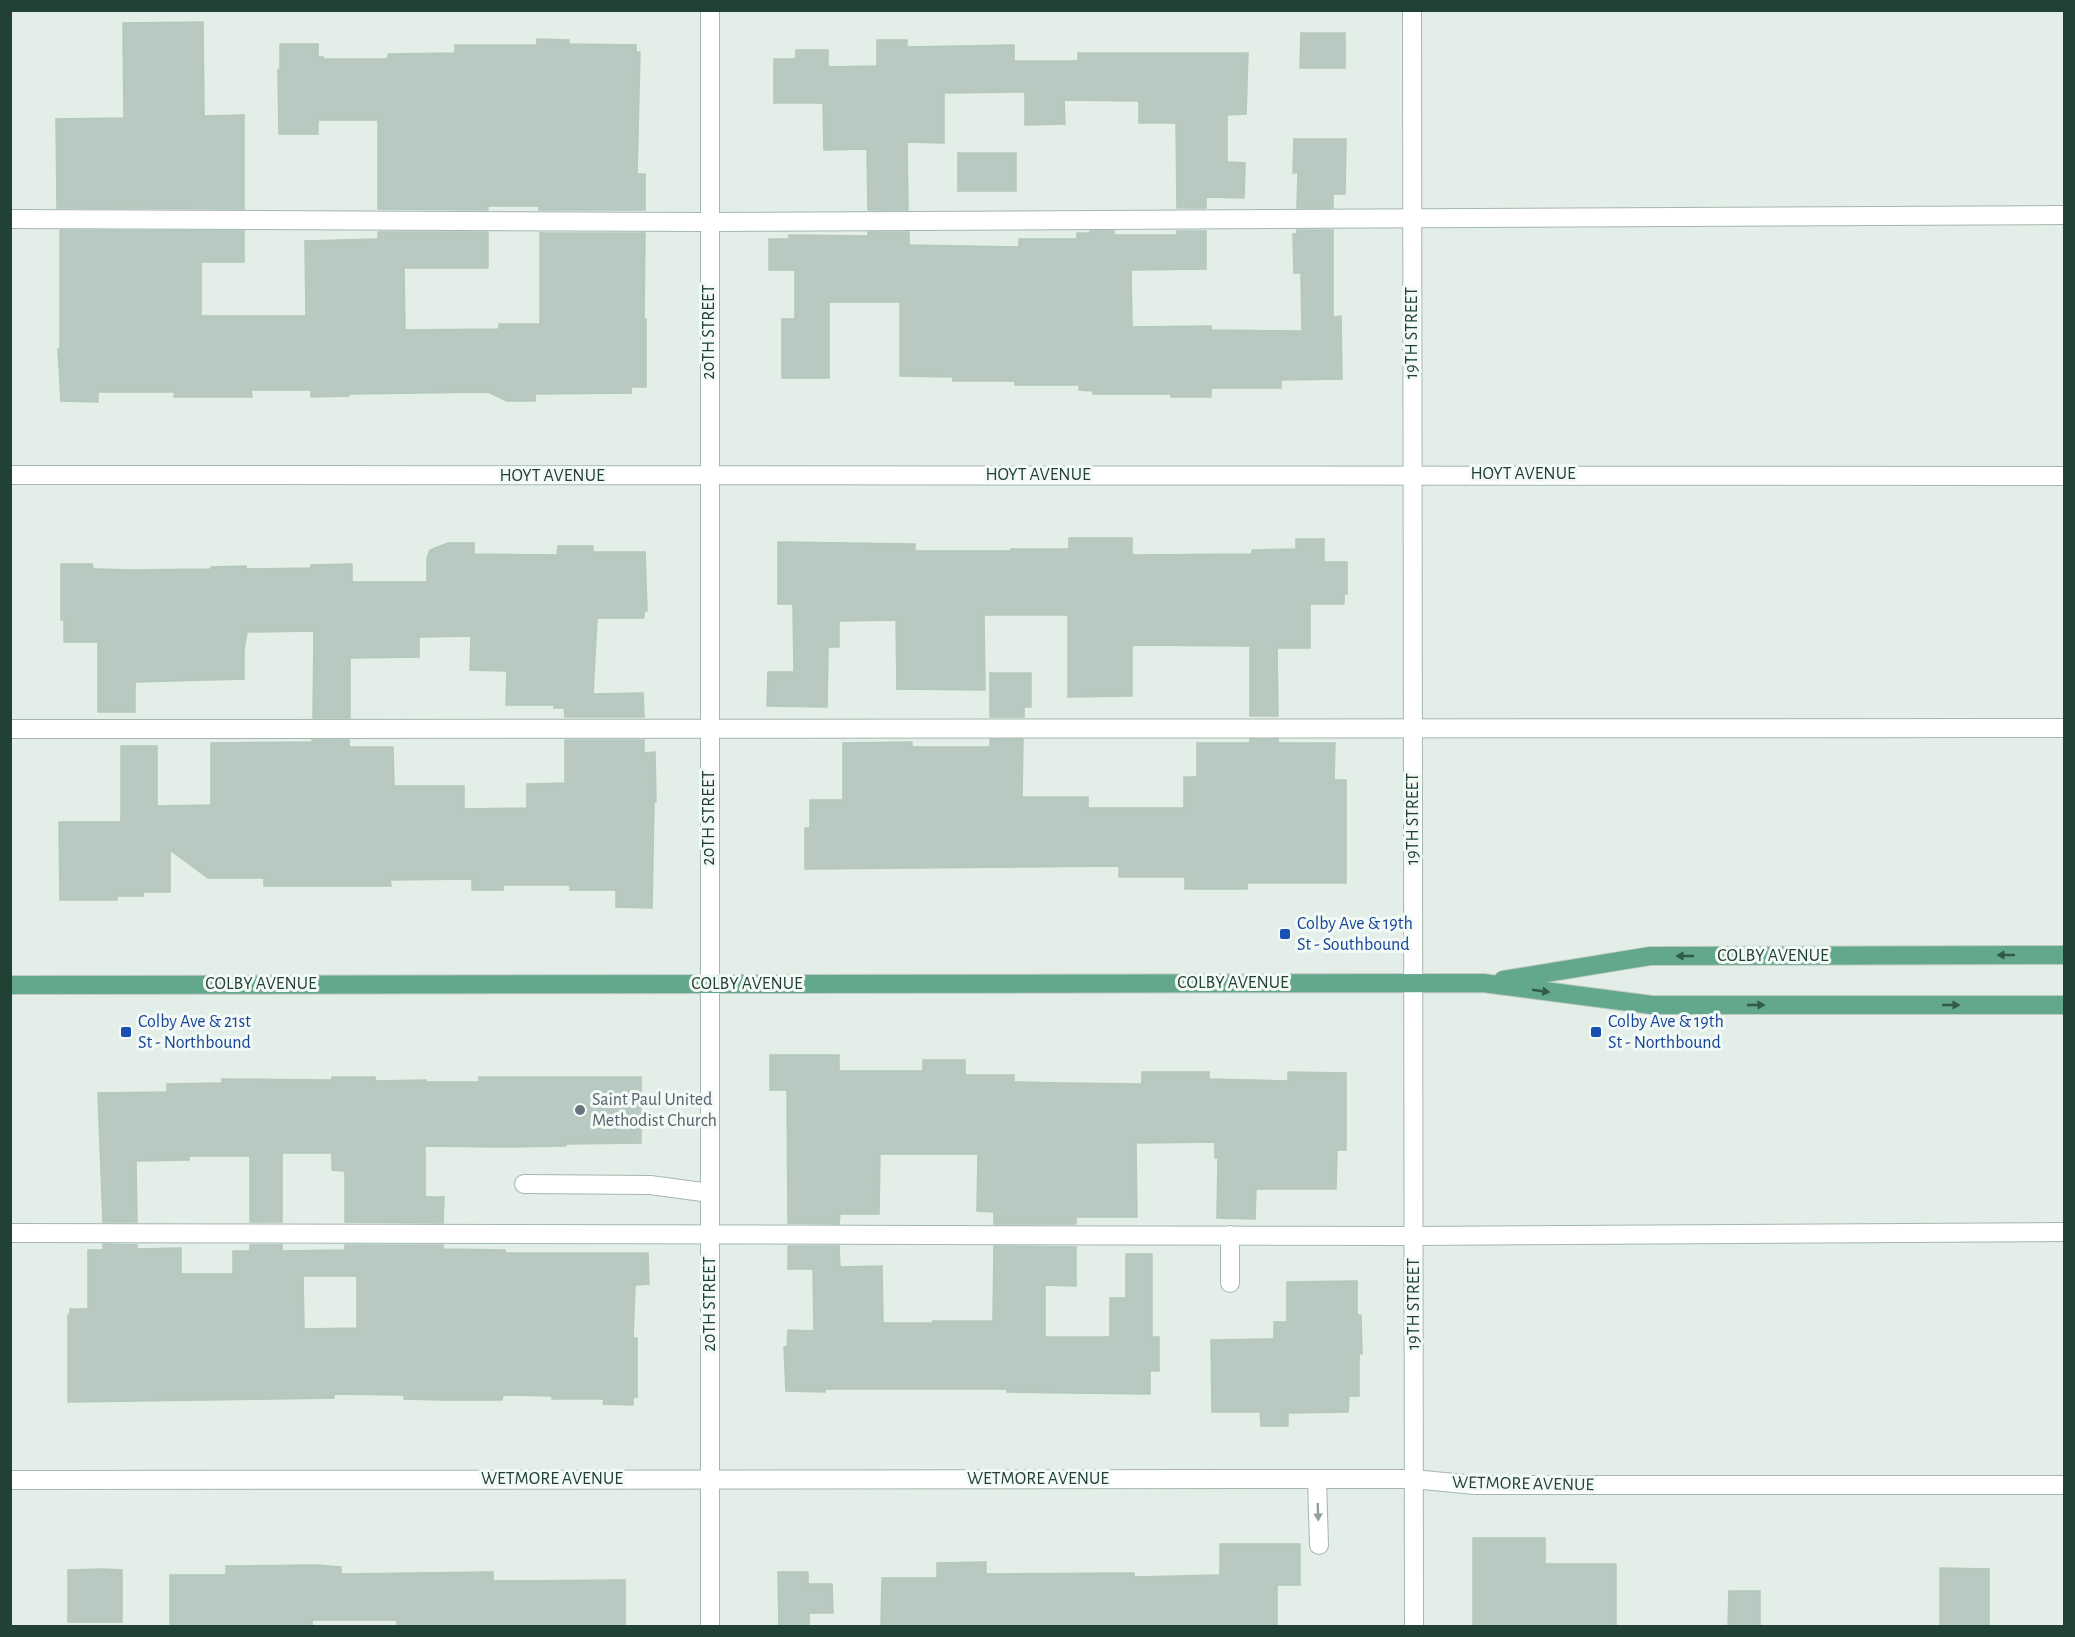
<svg xmlns="http://www.w3.org/2000/svg" width="2075" height="1637" font-family="'Alegreya Sans',sans-serif">
<style>
.building{fill:#b7c9c0;stroke:#b4c8bd;stroke-width:1.5;fill-rule:evenodd}
.lines{fill:none;stroke-linecap:round;stroke-linejoin:round}
.minor-casing{stroke:#a4b7ae;stroke-width:20}
.major-casing{stroke:#c1cac6;stroke-width:20}
.minor{stroke:#fff;stroke-width:18}
.major{stroke:#63a78d;stroke-width:18}
.oneway{fill:#315a4a}
.oneway2{fill:#90a09a}
.transit-dot{fill:#1a4fb4;stroke:#f3faf6;stroke-width:2}
.worship-dot{fill:#6b7280;stroke:#f3faf6;stroke-width:2}
.labels{text-anchor:middle;dominant-baseline:central;stroke-width:6;stroke-linejoin:round;paint-order:stroke}
.street-label{font-size:18px;fill:#204134;stroke:#f3faf6}
.transit-label{font-size:18px;fill:#164399;stroke:#f3faf6;text-anchor:start}
.worship-label{font-size:18px;fill:#5b616d;stroke:#f3faf6;text-anchor:start}
</style>
<rect width="100%" height="100%" fill="#e2eee7"/>
<g class="building">
<polygon points="203,22 204,116 244,115 244,209 57,208 56,119 124,118 123,23"/>
<polygon points="1301,33 1345,33 1345,68 1300,68"/>
<polygon points="537,39 569,40 569,44 636,45 636,52 640,52 637,174 645,174 645,210 539,210 539,206 488,206 488,210 378,209 378,120 318,120 318,134 279,134 278,70 280,70 280,44 318,44 318,57 323,57 323,59 388,59 388,54 455,53 455,45 537,45"/>
<polygon points="877,40 907,40 907,47 1014,45 1014,61 1078,61 1078,53 1248,53 1246,114 1227,115 1227,162 1245,163 1244,198 1206,197 1206,208 1177,208 1176,123 1139,123 1139,101 1064,100 1065,124 1025,125 1025,92 944,93 944,143 907,142 908,210 868,210 867,149 824,150 823,103 774,103 774,59 796,59 796,50 828,50 828,67 877,66"/>
<polygon points="1294,139 1346,139 1345,194 1333,194 1333,208 1297,208 1298,172 1293,173"/>
<rect x="958" y="153" width="58" height="38"/>
<polygon points="60,230 244,231 244,262 201,262 201,316 306,316 305,241 378,239 378,232 488,232 488,268 404,268 405,330 499,329 499,324 540,324 540,233 645,233 644,319 646,319 646,387 631,387 631,393 535,394 535,401 507,401 488,392 349,394 349,396 311,397 311,390 251,390 252,397 174,397 175,392 98,392 98,402 61,401 58,349 60,349"/>
<polygon points="1297,230 1333,230 1333,317 1341,316 1342,379 1281,380 1281,388 1211,388 1211,397 1171,397 1171,394 1093,394 1093,391 1079,390 1079,385 1015,385 1015,381 953,381 953,377 900,376 900,302 829,302 829,378 782,378 782,319 795,319 795,270 769,270 769,239 789,239 789,235 868,236 868,232 909,232 909,245 1019,247 1019,239 1077,239 1077,233 1090,233 1090,231 1114,231 1114,235 1177,235 1177,231 1206,231 1206,269 1131,270 1132,327 1211,326 1211,330 1302,331 1301,273 1294,273 1293,234 1297,234"/>
<polygon points="1069,538 1132,538 1132,555 1252,554 1252,550 1296,549 1296,539 1324,539 1324,562 1347,562 1347,594 1344,594 1344,604 1310,604 1310,648 1277,648 1278,716 1250,716 1250,646 1132,645 1132,696 1068,697 1068,615 984,615 985,690 897,689 896,620 839,621 839,647 828,647 827,707 767,706 768,672 794,672 793,604 778,604 778,542 915,544 915,551 1011,551 1011,549 1069,549"/>
<polygon points="448,543 474,543 474,554 557,555 558,546 593,546 593,552 645,552 647,611 644,611 644,618 597,618 593,694 643,693 644,717 565,717 564,708 554,708 554,705 506,705 507,671 470,670 471,636 419,637 419,657 350,658 350,718 313,718 314,631 247,632 244,650 244,679 135,682 135,712 98,712 98,642 64,642 64,620 61,620 61,564 92,564 93,569 95,569 133,570 211,569 211,567 246,566 246,569 311,568 311,565 352,564 352,582 427,582 427,558 430,550"/>
<polygon points="990,673 1031,673 1031,707 1024,707 1024,717 990,717"/>
<polygon points="990,739 1023,739 1022,797 1088,797 1088,808 1184,808 1184,777 1197,777 1197,743 1250,743 1250,739 1278,739 1278,743 1335,743 1334,780 1346,780 1346,883 1247,883 1247,889 1185,889 1185,877 1119,877 1119,866 805,869 805,828 810,828 810,800 843,800 843,743 912,742 912,747 990,747"/>
<polygon points="312,740 349,740 349,747 393,747 394,786 464,786 464,809 527,808 527,784 565,783 565,740 644,740 644,753 655,752 656,802 654,802 652,908 616,907 616,890 570,890 570,885 503,885 503,890 472,890 472,879 390,880 391,886 264,886 264,878 208,878 170,850 170,892 143,892 143,896 117,896 117,900 60,900 59,822 121,822 121,746 157,746 157,806 211,805 211,743 312,742"/>
<polygon points="770,1055 839,1055 839,1071 923,1071 923,1060 965,1060 965,1075 1014,1075 1014,1082 1061,1083 1142,1084 1142,1072 1209,1072 1209,1079 1288,1081 1288,1072 1346,1073 1346,1150 1337,1150 1336,1189 1256,1189 1255,1219 1217,1218 1218,1158 1215,1158 1215,1142 1136,1143 1137,1217 1076,1217 1076,1224 994,1224 994,1212 977,1211 978,1154 880,1154 879,1214 840,1214 839,1224 788,1223 787,1090 770,1090"/>
<polygon points="332,1077 375,1077 375,1081 426,1080 426,1082 479,1082 479,1077 641,1077 641,1143 566,1144 566,1146 501,1147 425,1146 425,1197 444,1197 443,1223 345,1222 345,1171 332,1170 332,1153 282,1153 282,1222 250,1222 250,1156 189,1156 189,1160 136,1161 137,1222 103,1222 98,1093 167,1092 167,1084 222,1083 222,1079 332,1080"/>
<path d="M103 1244 137 1245V1249L181 1248V1274H233V1251H250V1245H282V1251L345 1250V1245H443V1249L505 1250V1253H648L649 1284 635 1285 633 1338H637V1397H633V1405L603 1404 604 1399H552V1396L503 1395 502 1400H441L404 1399V1395L334 1394V1398L68 1402V1315H70V1309H88V1250H103ZM303 1276H357V1328L304 1329Z"/>
<polygon points="788,1246 839,1246 840,1267 882,1266 883,1323 933,1323 933,1321 993,1321 994,1246 1076,1247 1076,1286 1045,1285 1045,1337 1110,1337 1110,1298 1126,1298 1126,1254 1152,1254 1152,1337 1159,1337 1159,1371 1150,1371 1150,1394 1007,1392 1007,1389 825,1389 825,1392 786,1391 784,1347 787,1347 788,1330 814,1331 813,1269 788,1269"/>
<polygon points="1357,1281 1357,1315 1361,1315 1362,1354 1359,1353 1359,1396 1349,1396 1348,1412 1288,1413 1288,1426 1261,1426 1260,1412 1212,1412 1211,1340 1274,1339 1274,1322 1287,1322 1287,1282"/>
<polygon points="1473,1538 1545,1538 1545,1564 1616,1564 1616,1626 1473,1626"/>
<polygon points="1220,1544 1300,1544 1300,1585 1277,1585 1277,1626 881,1626 882,1578 937,1578 937,1563 986,1562 986,1574 1134,1573 1134,1577 1220,1575"/>
<polygon points="315,1565 341,1567 341,1574 493,1572 493,1581 625,1580 625,1626 397,1626 397,1620 312,1620 312,1626 170,1626 170,1575 226,1575 226,1566"/>
<polygon points="1940,1568 1989,1569 1989,1626 1940,1626"/>
<polygon points="103,1569 122,1570 122,1622 68,1622 68,1570"/>
<polygon points="778,1572 808,1572 808,1584 832,1584 833,1613 809,1613 809,1626 779,1626"/>
<polygon points="1729,1591 1760,1591 1760,1626 1728,1626"/>
</g>
<g class="lines">
<g class="minor-casing">
<g id="minor">
<polyline points="1412,10 1414,1626"/>
<polyline points="10,219 709,222 2064,215"/>
<path d="M10 475C695 476 1380 473 2064 476"/>
<path d="M10 729C695 729 1380 726 2064 728"/>
<polyline points="524,1184 650,1185 710,1193"/>
<polyline points="10,1233 1414,1236 2064,1232"/>
<polyline points="1230,1283 1230,1235"/>
<polyline points="10,1480 1413,1479 1475,1485 2064,1485"/>
<polyline points="1317,1480 1319,1545"/>
<polyline points="710,1626 710,10"/>
</g>
</g>
<g class="major-casing">
<g id="major">
<polyline points="1503,980 1650,956 2064,955"/>
<polyline points="10,985 1483,983 1652,1005 2064,1005"/>
</g>
</g>
<use href="#minor" class="minor"/>
<use href="#major" class="major"/>
</g>
<defs><path id="oneway-solid" d="M-6-.8H1V-3.2L6.5 0L1 3.2V.8H-6Z" transform="scale(1.5)"/></defs>
<g class="oneway">
<use href="#oneway-solid" transform="translate(2006 955) rotate(180)"/>
<use href="#oneway-solid" transform="translate(1685 956) rotate(180)"/>
<use href="#oneway-solid" transform="translate(1541 991) rotate(8)"/>
<use href="#oneway-solid" transform="translate(1756 1005)"/>
<use href="#oneway-solid" transform="translate(1951 1005)"/>
</g>
<use class="oneway2" href="#oneway-solid" transform="translate(1318 1512) rotate(88)"/>
<g class="transit-dot">
<rect x="1279" y="928" width="12" height="12" rx="3"/>
<rect x="120" y="1026" width="12" height="12" rx="3"/>
<rect x="1590" y="1026" width="12" height="12" rx="3"/>
</g>
<circle class="worship-dot" cx="580" cy="1110" r="6"/>
<g class="labels">
<g class="street-label">
<text transform="translate(709 332) rotate(-90)">20TH STREET</text>
<text transform="translate(1412 333) rotate(-90)">19TH STREET</text>
<text x="1523" y="474">HOYT AVENUE</text>
<text x="1038" y="475">HOYT AVENUE</text>
<text x="552" y="476">HOYT AVENUE</text>
<text transform="translate(709 818) rotate(-90)">20TH STREET</text>
<text transform="translate(1413 819) rotate(-90)">19TH STREET</text>
<text x="1773" y="956">COLBY AVENUE</text>
<text x="1233" y="983">COLBY AVENUE</text>
<text x="261" y="984">COLBY AVENUE</text>
<text x="747" y="984">COLBY AVENUE</text>
<text transform="translate(710 1304) rotate(-90)">20TH STREET</text>
<text transform="translate(1414 1304) rotate(-90)">19TH STREET</text>
<text x="552" y="1479">WETMORE AVENUE</text>
<text x="1038" y="1479">WETMORE AVENUE</text>
<text transform="translate(1523 1484) rotate(1)">WETMORE AVENUE</text>
</g>
<g class="transit-label">
<text x="1297" y="924">Colby Ave &amp; 19th<tspan x="1297" dy="21">St - Southbound</tspan></text>
<text x="138" y="1022">Colby Ave &amp; 21st<tspan x="138" dy="21">St - Northbound</tspan></text>
<text x="1608" y="1022">Colby Ave &amp; 19th<tspan x="1608" dy="21">St - Northbound</tspan></text>
</g>
<g class="worship-label">
<text x="592" y="1100">Saint Paul United<tspan x="592" dy="21">Methodist Church</tspan></text>
</g>
</g>
<rect width="2075" height="1637" fill="none" stroke="#204134" stroke-width="24"/>
</svg>
